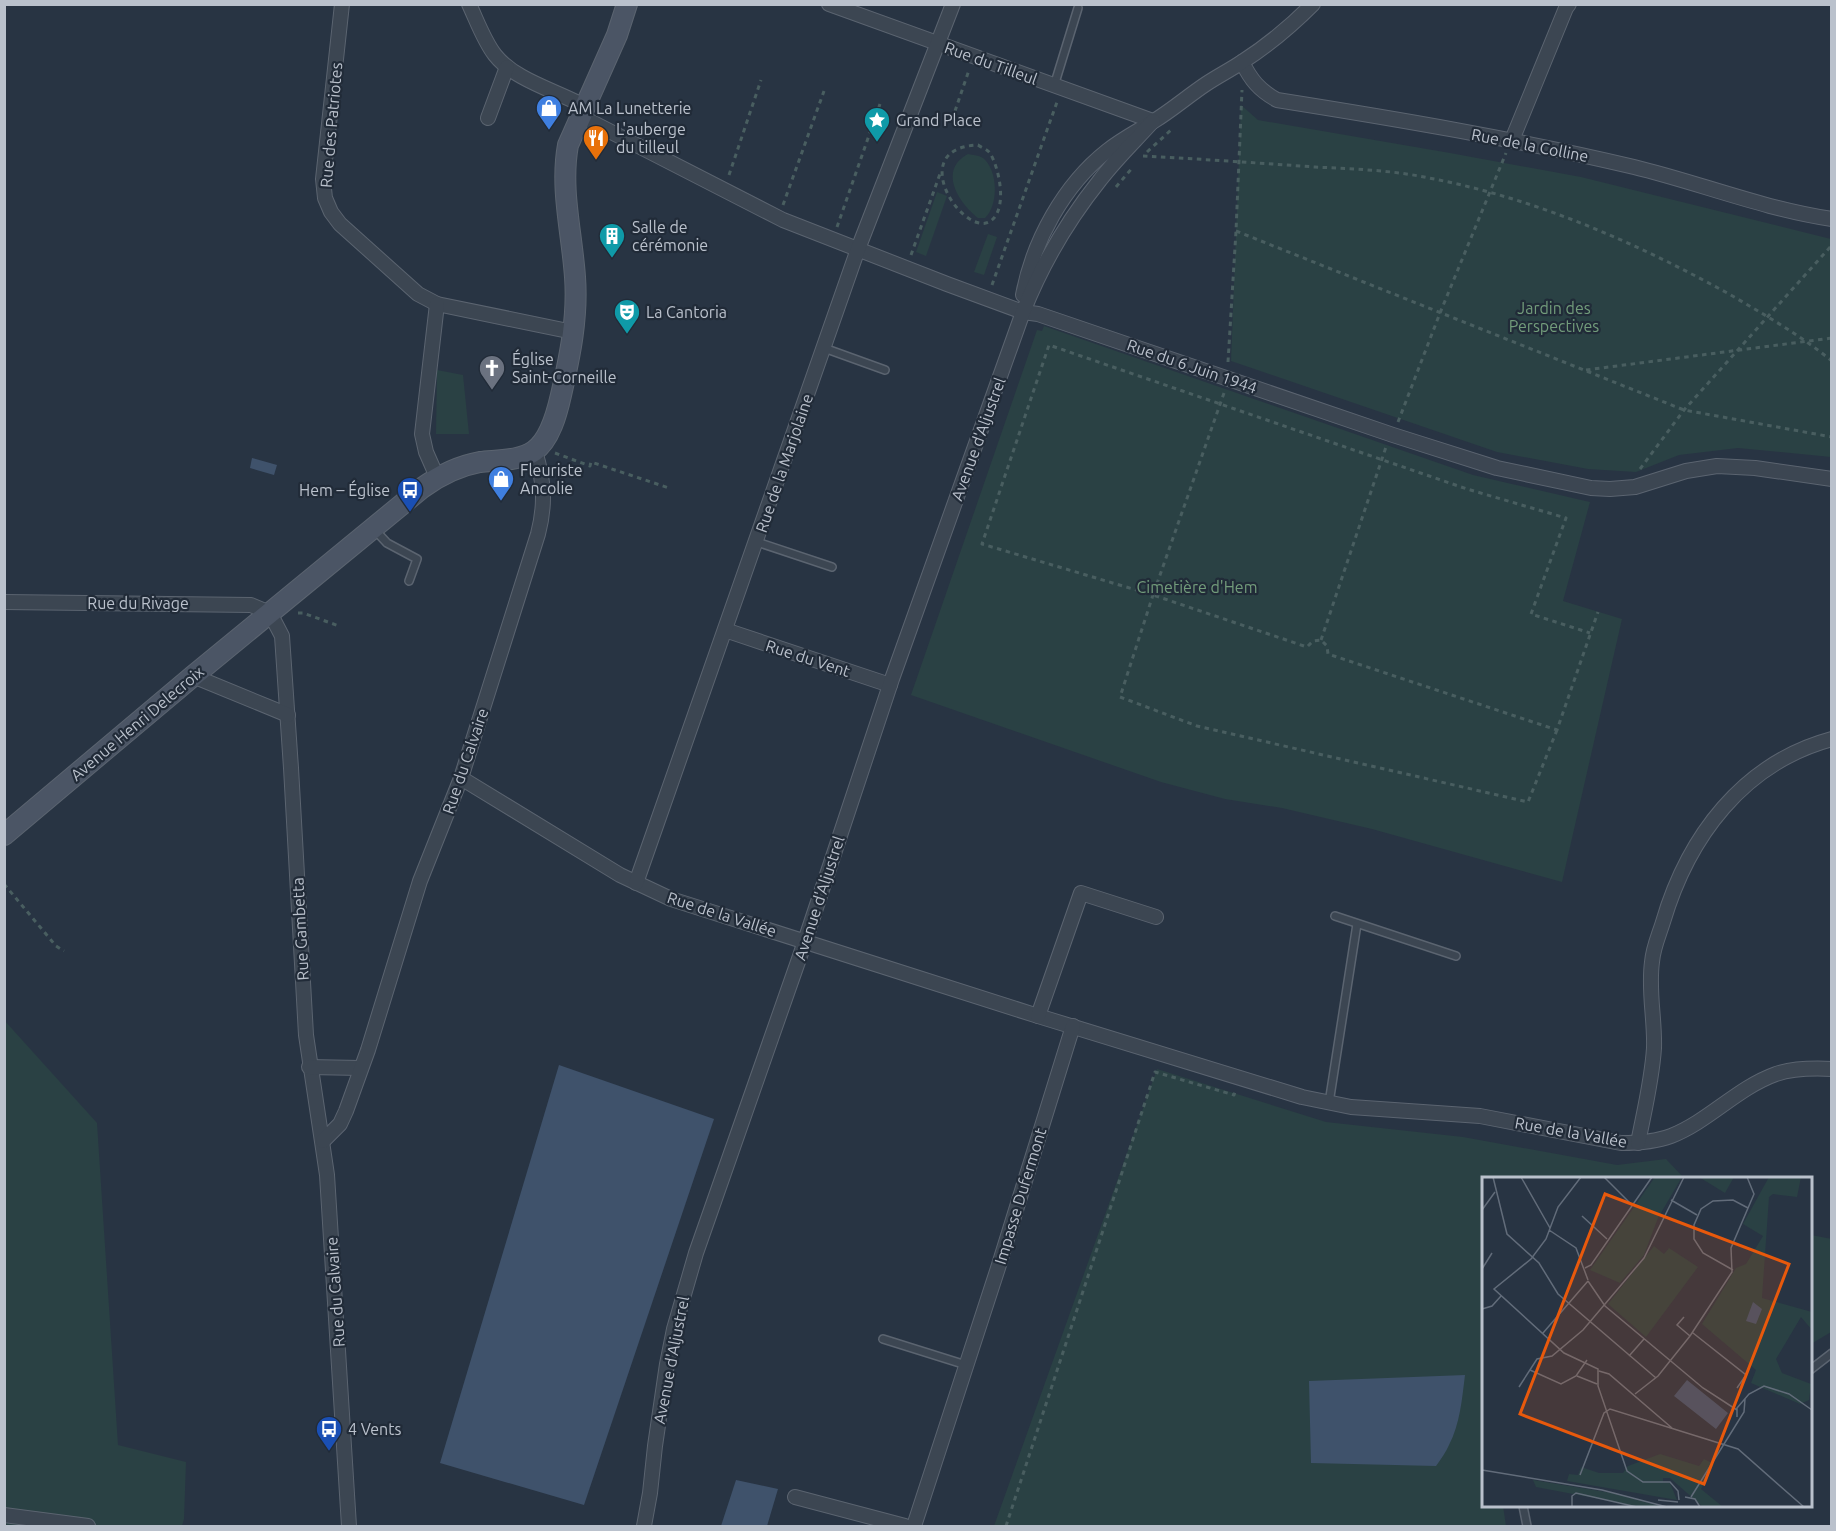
<svg xmlns="http://www.w3.org/2000/svg" width="1836" height="1531" font-family="Ubuntu,sans-serif">
<style>
.green{fill:#2a4144}
.water{fill:#3f526b}
.lines{fill:none;stroke-linecap:round;stroke-linejoin:round}
.service-casing{stroke:#5b6470;stroke-width:10}
.minor-casing{stroke:#5b6470;stroke-width:16}
.secondary-casing{stroke:#5b6470;stroke-width:22}
.path{stroke:#495e60;stroke-width:3;stroke-dasharray:4.5 4.5;stroke-linecap:butt}
.service{stroke:#3c4652;stroke-width:7}
.minor{stroke:#3c4652;stroke-width:14}
.secondary{stroke:#4b5565;stroke-width:20}
.labels{text-anchor:middle;dominant-baseline:central;stroke-width:4.5;stroke-linejoin:round;paint-order:stroke}
.street-label{font-size:16px;fill:#bac1cc;stroke:#212b38}
.poi-label{font-size:16px;fill:#bac1cc;stroke:#212b38;text-anchor:start}
.park-label{font-size:16px;fill:#729c7b;stroke:#212b38}
.inset-road{fill:none;stroke:#626c7a;stroke-width:1.5}
.view{fill:#e8590c;fill-opacity:0.15;stroke:#e8590c;stroke-width:3}
.inset-edge{fill:none;stroke:#bac1cc;stroke-width:3}
</style>
<rect width="100%" height="100%" fill="#283443"/>
<g class="green">
<polygon points="1241,105 1258,120 1450,153 1581,177 1831,239 1831,457 1738,448 1679,455 1636,472 1588,469 1497,452 1231,361"/>
<path d="M968 154C973 155 978 155 983 158 998 170 999 205 985 218H978C958 202 938 170 968 154Z"/>
<polygon points="937,192 947,196 926,256 916,252"/>
<polygon points="988,234 997,237 984,275 974,272"/>
<polygon points="1044,326 1473,475 1590,502 1563,601 1622,619 1562,882 1372,829 1282,808 1225,799 1161,782 911,695 1037,330 1042,331"/>
<polygon points="437,370 463,375 469,434 436,434"/>
<polygon points="4,1020 97,1123 118,1445 186,1462 184,1519 182,1526 5,1526"/>
<polygon points="1157,1069 1326,1122 1463,1137 1617,1165 1666,1159 1684,1178 1484,1178 1484,1506 1503,1506 1506,1526 994,1526"/>
<polygon points="1811,1235 1832,1239 1831,1332 1811,1344"/>
</g>
<g class="water">
<polygon points="252,458 277,465 274,475 250,468"/>
<polygon points="559,1065 714,1119 584,1505 440,1463"/>
<path d="M1465 1375C1462 1399 1460 1424 1449 1445 1446 1452 1441 1459 1436 1466L1311 1463 1309 1381Z"/>
<polygon points="736,1480 778,1489 767,1526 721,1526"/>
</g>
<g class="lines">
<g class="service-casing">
<g id="service">
<polyline points="1054,86 1078,8"/>
<polyline points="824,348 885,370"/>
<polyline points="374,529 387,543 417,559 409,581"/>
<polyline points="757,542 832,567"/>
<polyline points="1335,916 1456,956"/>
<polyline points="1329,1103 1357,924"/>
<polyline points="883,1339 966,1365"/>
<polyline points="1810,1370 1832,1353"/>
<polyline points="1523,1506 1527,1526"/>
</g>
</g>
<g class="minor-casing">
<g id="minor">
<polyline points="342,4 323,179 325,198 331,212 340,224 418,294 437,304 573,332"/>
<path d="M469 4C477 21 484 41 495 55 513 78 550 89 576 102L580 116 783 220 947 284 1023 312 1038 314 1393 435 1497 468 1591 488 1610 489 1635 487 1686 471 1717 466 1755 468 1832 479"/>
<polyline points="829,4 1153,121"/>
<path d="M1242 62C1251 80 1259 90 1277 100 1397 119 1516 139 1634 167 1700 183 1764 209 1832 219"/>
<polyline points="488,118 507,67"/>
<polyline points="1512,140 1566,8 1569,4"/>
<path d="M1023 295C1033 241 1064 185 1107 151 1122 139 1138 131 1154 121 1172 110 1188 96 1206 84 1218 76 1230 70 1242 62 1267 46 1291 26 1313 4"/>
<polyline points="437,304 422,434 426,452 437,477"/>
<polyline points="4,602 251,605 270,613 282,636 291,768 306,1035 327,1175 349,1526"/>
<polyline points="725,630 890,685"/>
<polyline points="193,676 288,715"/>
<path d="M461 778 620 875 671 899 1038 1016 1302 1097 1351 1107 1480 1116 1621 1143C1638 1143 1655 1142 1671 1136 1709 1121 1737 1088 1776 1074 1794 1068 1813 1068 1832 1069"/>
<polyline points="636,883 858,249 953,4"/>
<polyline points="1038,1016 1081,893 1156,917"/>
<polyline points="309,1067 360,1068"/>
<path d="M323 1141 340 1124 346 1111 368 1050 420 881 461 778 538 534C546 503 544 481 535 451"/>
<path d="M1638 1143C1644 1112 1652 1080 1654 1048 1655 1019 1648 991 1652 962 1653 948 1659 935 1663 922 1688 837 1743 763 1832 739"/>
<polyline points="795,1497 905,1526"/>
<polyline points="4,1515 88,1526"/>
<path d="M644 1526 650 1493 655 1446 667 1364 674 1329 696 1253 800 956 892 679 1023 312C1042 264 1068 220 1100 180 1116 159 1135 141 1153 121"/>
<polyline points="914,1526 998,1268 1073,1026"/>
</g>
</g>
<g class="secondary-casing">
<path id="secondary" d="M4 835 193 676 422 488C440 475 458 466 480 462 496 460 520 461 534 451 550 440 557 413 561 395 570 356 578 317 575 277 572 233 560 189 568 145L617 35 627 4"/>
</g>
<g class="path">
<polyline points="955,111 969,70"/>
<path d="M978 145C982 148 987 149 990 153 999 168 1007 205 993 219 968 245 901 148 978 145Z"/>
<polyline points="1147,152 1171,130"/>
<path d="M1143 156C1200 159 1258 163 1315 167 1353 169 1392 170 1429 178 1534 198 1635 242 1729 294 1765 315 1800 335 1832 361"/>
<polyline points="729,175 761,80"/>
<polyline points="1116,187 1133,167"/>
<polyline points="783,205 824,91"/>
<polyline points="837,227 880,104"/>
<polyline points="1236,231 1684,410 1832,437"/>
<polyline points="911,255 941,171"/>
<polyline points="992,285 1057,102"/>
<polyline points="1228,362 1236,231 1242,90"/>
<polyline points="1586,370 1832,338"/>
<polyline points="1224,393 1153,595 1307,647 1313,641 1321,640 1327,646 1328,654 1557,730 1598,612"/>
<polyline points="1398,422 1440,313 1506,153"/>
<polyline points="555,453 590,466 591,462 669,488"/>
<polyline points="1640,469 1684,410 1832,245"/>
<polyline points="298,613 303,613 339,626"/>
<polyline points="1321,640 1386,447"/>
<polyline points="1557,730 1528,802 1197,726 1120,697 1153,595 982,544 1049,345 1467,489 1566,518 1531,614 1590,633"/>
<polyline points="4,884 56,946 64,951"/>
<polyline points="1006,1526 1155,1072 1234,1095 1235,1092"/>
</g>
<use href="#service" class="service"/>
<use href="#minor" class="minor"/>
<use href="#secondary" class="secondary"/>
</g>
<defs>
<g id="shop-pin" transform="scale(1.35)"><path d="M0 17L-7.5 6A9.5 9.5 0 1 1 7.5 6Z" fill="#3f7fe0" stroke="#212b38"/><path d="M-5-2.5h2.3a2.7 3.5 0 0 1 5.4 0H5L5.5 6h-11ZM-1.5-2.5h3a1.5 2.3 0 0 0-3 0Z" fill="#fff"/></g>
<g id="sight-pin" transform="scale(1.35)"><path d="M0 17L-7.5 6A9.5 9.5 0 1 1 7.5 6Z" fill="#0f9aa8" stroke="#212b38"/><path d="M0-6L1.8-2.2L6-1.7L2.9 1.2L3.7 5.4L0 3.3L-3.7 5.4L-2.9 1.2L-6-1.7L-1.8-2.2Z" fill="#fff"/></g>
<g id="restaurant-pin" transform="scale(1.35)"><path d="M0 17L-7.5 6A9.5 9.5 0 1 1 7.5 6Z" fill="#e8710a" stroke="#212b38"/><path d="M-5-6h1v4h1v-4h1v4h1v-4h1v5L-1.5 .5V6h-2V.5L-5-1ZM5-6V6H3V1.5H1.5Q1.5-4 5-6Z" fill="#fff"/></g>
<g id="building-pin" transform="scale(1.35)"><path d="M0 17L-7.5 6A9.5 9.5 0 1 1 7.5 6Z" fill="#0f9aa8" stroke="#212b38"/><path d="M-4-6H4V6H1V3H-1V6H-4ZM-2.5-4.3h1.7v1.8h-1.7ZM.8-4.3h1.7v1.8H.8ZM-2.5-1h1.7V.8h-1.7ZM.8-1h1.7V.8H.8Z" fill="#fff"/></g>
<g id="theatre-pin" transform="scale(1.35)"><path d="M0 17L-7.5 6A9.5 9.5 0 1 1 7.5 6Z" fill="#0f9aa8" stroke="#212b38"/><path d="M-5-5.5Q0-4 5-5.5V0Q5 5 0 6Q-5 5-5 0ZM-3.3-2.5H-1v1.5H-3.3ZM1-2.5H3.3v1.5H1ZM-2.8 1Q0 5.5 2.8 1Z" fill="#fff"/></g>
<g id="church-pin" transform="scale(1.35)"><path d="M0 17L-7.5 6A9.5 9.5 0 1 1 7.5 6Z" fill="#6b7280" stroke="#212b38"/><path d="M-1.2-6h2.4v3.5h3.3v2.4h-3.3V6h-2.4V-.1h-3.3v-2.4h3.3Z" fill="#fff"/></g>
<g id="bus-pin" transform="scale(1.35)"><path d="M0 17L-7.5 6A9.5 9.5 0 1 1 7.5 6Z" fill="#1a4fb4" stroke="#212b38"/><path d="M-5-6H5V4H4V6H2V4H-2V6H-4V4H-5ZM-3.5-4V0h7V-4ZM-3.5 1.2v1.5H-2V1.2ZM2 1.2v1.5H3.5V1.2Z" fill="#fff"/></g>
</defs>
<g fill-rule="evenodd">
<use href="#shop-pin" x="549" y="108"/>
<use href="#sight-pin" x="877" y="120"/>
<use href="#restaurant-pin" x="596" y="138"/>
<use href="#building-pin" x="612" y="236"/>
<use href="#theatre-pin" x="627" y="312"/>
<use href="#church-pin" x="492" y="368"/>
<use href="#shop-pin" x="501" y="479"/>
<use href="#bus-pin" x="410" y="490"/>
<use href="#bus-pin" x="329" y="1429"/>
</g>
<g class="labels">
<g class="street-label">
<text transform="translate(991 63) rotate(20)">Rue du Tilleul</text>
<text transform="translate(331 125) rotate(-85)">Rue des Patriotes</text>
<text transform="translate(1530 145) rotate(11)">Rue de la Colline</text>
<text transform="translate(1192 366) rotate(19)">Rue du 6 Juin 1944</text>
<text transform="translate(978 439) rotate(-70)">Avenue d'Aljustrel</text>
<text transform="translate(784 463) rotate(-71)">Rue de la Marjolaine</text>
<text x="138" y="603">Rue du Rivage</text>
<text transform="translate(808 658) rotate(18)">Rue du Vent</text>
<text transform="translate(137 723) rotate(-40)">Avenue Henri Delecroix</text>
<text transform="translate(465 761) rotate(-71)">Rue du Calvaire</text>
<text transform="translate(819 898) rotate(-72)">Avenue d'Aljustrel</text>
<text transform="translate(722 914) rotate(18)">Rue de la Vallée</text>
<text transform="translate(300 929) rotate(-93)">Rue Gambetta</text>
<text transform="translate(1571 1132) rotate(10)">Rue de la Vallée</text>
<text transform="translate(1020 1196) rotate(-73)">Impasse Dufermont</text>
<text transform="translate(335 1292) rotate(-94)">Rue du Calvaire</text>
<text transform="translate(671 1360) rotate(-79)">Avenue d'Aljustrel</text>
</g>
<g class="poi-label">
<text x="568" y="108">AM La Lunetterie</text>
<text x="896" y="120">Grand Place</text>
<text x="616" y="129">L'auberge<tspan x="616" dy="18">du tilleul</tspan></text>
<text x="632" y="227">Salle de<tspan x="632" dy="18">cérémonie</tspan></text>
<text x="646" y="312">La Cantoria</text>
<text x="512" y="359">Église<tspan x="512" dy="18">Saint-Corneille</tspan></text>
<text x="520" y="470">Fleuriste<tspan x="520" dy="18">Ancolie</tspan></text>
<text x="390" y="490" text-anchor="end">Hem – Église</text>
<text x="348" y="1429">4 Vents</text>
</g>
<g class="park-label">
<text x="1554" y="308">Jardin des<tspan x="1554" dy="18">Perspectives</tspan></text>
<text x="1197" y="587">Cimetière d'Hem</text>
</g>
</g>
<g transform="translate(1482 1177)">
<rect width="330" height="330" fill="#283443"/>
<path d="M173 0H200L176 41 162 78 138 106 108 93ZM217 0H252L243 16ZM287 0H319L315 20 291 17 287 20 280 121 330 135V153L319 140 294 182 300 196 329 207 327 223 318 227 269 206 274 193 220 147 254 91 264 87 281 59 261 47ZM172 69 182 77 187 71 216 90 164 160 126 127ZM178 277 217 289 222 282 232 287 219 312 241 330H221L188 301H181V305L188 306 195 323 85 304 87 297 96 298 99 290 117 296H141L146 289ZM51 303 130 316 181 330H160L54 310Z" fill="#2a4144"/>
<path d="M271 125 280 132 274 147 264 144ZM205 203 246 236 234 252 192 219Z" fill="#3f526b"/>
<path class="inset-road" d="M11 0 25 57 57 86 76 117 174 201M39 0 68 51M99 0 76 30 64 62 49 82 12 112 82 176 116 192V209L145 294 161 305H188L196 314 197 323M122 0 149 27M189 23 215 38M0 33 13 15M111 49 100 39 125 62M67 53 94 71 106 103M103 91 109 88 170 0M0 92 10 76M251 93 221 76 212 62V48L219 32 231 24 251 23 266 31M106 104 123 129 221 211 255 233M0 132 10 129 19 119M202 140 195 148 208 159M61 156 106 104M211 156 264 198 255 211M147 179 162 162M48 193 79 207 94 199 105 183M117 194 127 197 190 251M95 199 115 207M37 210 55 182 70 179 101 153 162 81 202 0M153 217 176 199 208 159 250 95 249 71 272 17 265 0M255 240V231L267 217 282 209 307 217 330 233M0 293 120 313 185 330M98 298 122 236 128 232 256 272 322 330M203 320 213 322 218 330M209 320 262 235 263 222M176 323 196 325M90 330V319L94 316 155 330"/>
<path class="view" d="M123 17 307 87 222 307 38 237Z"/>
<rect width="330" height="330" class="inset-edge"/>
</g>
<rect width="1836" height="1531" fill="none" stroke="#bac1cc" stroke-width="12"/>
</svg>
